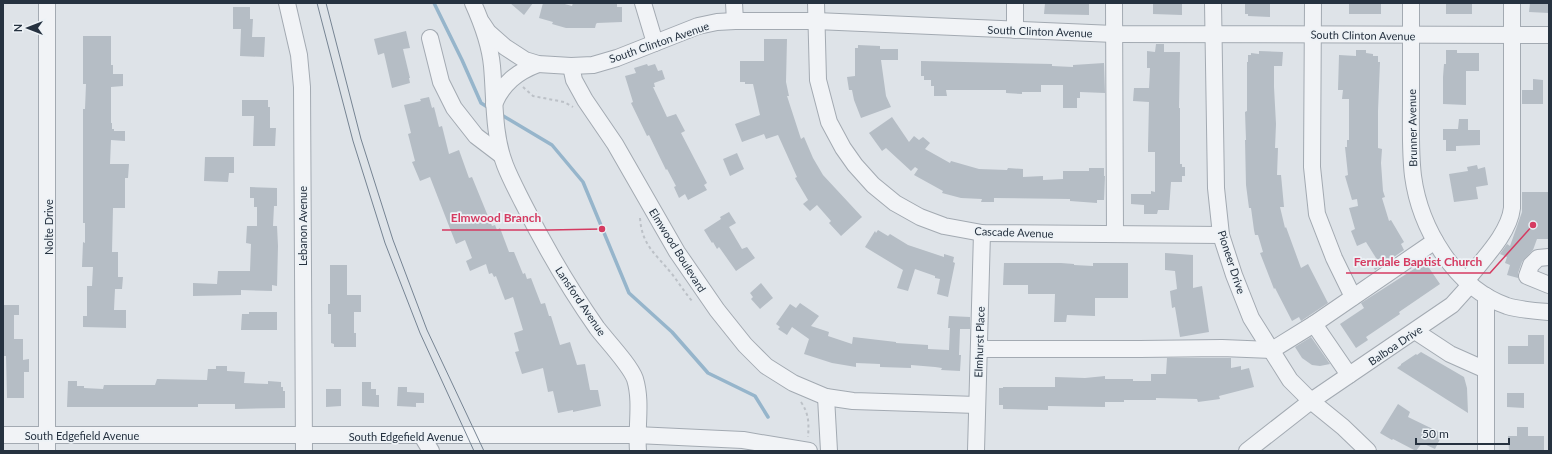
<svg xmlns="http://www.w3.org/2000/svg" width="1552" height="454" font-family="Lato,sans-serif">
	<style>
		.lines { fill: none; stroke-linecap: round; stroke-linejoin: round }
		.stream { stroke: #96b5cb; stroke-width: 3.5 }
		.building { fill: #b5bdc5 }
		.minor-casing { stroke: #a3aab2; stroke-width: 18 }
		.path { stroke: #bcc1c7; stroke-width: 2; stroke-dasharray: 3 3; stroke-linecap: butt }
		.minor { stroke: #f1f3f6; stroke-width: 16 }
		.tram { stroke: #768493; stroke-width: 1 }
		.labels { text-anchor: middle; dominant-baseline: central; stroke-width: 3.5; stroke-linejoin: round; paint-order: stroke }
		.street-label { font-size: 11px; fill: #263240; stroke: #edf2f6 }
		.leader { fill: none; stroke: #d53b61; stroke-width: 1.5 }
		.callout-dot { fill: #d53b61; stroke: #edf2f6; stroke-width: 1.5 }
		.callout-label { font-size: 12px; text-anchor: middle; font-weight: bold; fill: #d53b61; stroke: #edf2f6; stroke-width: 3.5; stroke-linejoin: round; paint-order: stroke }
	</style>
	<rect width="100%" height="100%" fill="#dee3e8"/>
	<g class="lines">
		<g class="stream">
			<polyline points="434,3 462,60 481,103 489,108"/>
			<polyline points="500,114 552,145 583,182 629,293 672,332 708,373 755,396 768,417"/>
		</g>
	</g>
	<g class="building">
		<polygon points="510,3 533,3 524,15"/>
		<polygon points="543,3 561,3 572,6 573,3 617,3 617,7 622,7 622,22 597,23 596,24 595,28 566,28 552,24 553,22 539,18"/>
		<polygon points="1045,3 1089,3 1089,15 1044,14"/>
		<polygon points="1153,3 1182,3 1182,15 1153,14"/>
		<polygon points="1245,3 1270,3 1270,17 1248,16 1248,14 1245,14"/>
		<rect x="1349" y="3" width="32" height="11"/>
		<rect x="1446" y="3" width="26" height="11"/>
		<polygon points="1530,3 1549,3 1549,13 1529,12"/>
		<polygon points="233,7 250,7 250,19 253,19 252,37 265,37 264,57 240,56 241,29 233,29"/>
		<polygon points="406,31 410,48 403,49 410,78 409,78 410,83 392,88 384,53 378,55 374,39"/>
		<polygon points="83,36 111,36 111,65 113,65 113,74 123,74 123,86 111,87 111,123 112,123 112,129 114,129 114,131 125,131 125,141 111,140 110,164 129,164 128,178 125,178 125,208 113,208 112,252 118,252 118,277 123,277 122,289 115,289 114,310 126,310 126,328 83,327 83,316 87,316 87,286 92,286 93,267 82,267 83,242 85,243 85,223 83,223 83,109 85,109 86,84 83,84"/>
		<polygon points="764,39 787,39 786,82 789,96 787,96 801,139 804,137 813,158 823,175 862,217 841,236 829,223 831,221 817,205 810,211 803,204 808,200 795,178 797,177 778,135 766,139 764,134 742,142 735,124 760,115 753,84 745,84 745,82 740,82 740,61 764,61"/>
		<polygon points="1156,44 1164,44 1164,52 1180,52 1179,108 1180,108 1180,164 1182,164 1182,167 1185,167 1185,176 1182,176 1182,182 1171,182 1169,210 1158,210 1157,214 1144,214 1144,205 1131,204 1131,194 1151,194 1151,191 1155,192 1155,152 1148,152 1148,147 1149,102 1133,101 1134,88 1149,88 1150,68 1147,68 1147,51 1155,52"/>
		<polygon points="858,45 880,46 880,49 898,49 898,60 881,60 886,96 891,107 861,118 854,100 852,90 849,90 847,77 855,76 855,48 858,48"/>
		<polygon points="1356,50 1366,50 1366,53 1373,54 1373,56 1378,56 1378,62 1380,62 1378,111 1378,148 1382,149 1381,163 1383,191 1385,197 1382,198 1389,221 1391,220 1404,242 1401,244 1404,250 1375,270 1370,261 1376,258 1366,242 1357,246 1351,231 1355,229 1349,208 1358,206 1357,199 1352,200 1345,176 1348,175 1345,147 1347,147 1347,140 1349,140 1349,99 1342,99 1343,90 1338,90 1339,55 1356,56"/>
		<polygon points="1446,50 1457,50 1457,53 1479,53 1479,71 1466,71 1466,105 1443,104 1443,77 1444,64 1446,64"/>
		<polygon points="1259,51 1283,52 1282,66 1274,66 1274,87 1276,124 1275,148 1278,148 1277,175 1281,175 1284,207 1280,207 1285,228 1286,227 1301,268 1308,264 1328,303 1301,321 1299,317 1292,321 1275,288 1274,289 1260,253 1263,252 1258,235 1255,235 1254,230 1251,208 1249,208 1246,185 1245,140 1246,140 1245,112 1247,111 1247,62 1248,62 1248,55 1251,55 1251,53 1259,54"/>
		<polygon points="921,61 1052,64 1052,66 1073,67 1073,65 1104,63 1105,93 1080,92 1080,98 1077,98 1077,108 1063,108 1063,85 1041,85 1041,92 1022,92 1022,94 1006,93 1006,90 946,90 947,96 934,96 934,86 931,86 931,80 924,80 924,76 921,76"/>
		<polygon points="647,64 648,66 655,64 658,71 662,70 665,79 654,83 655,87 653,87 667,117 676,114 685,131 681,133 707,183 704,185 707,190 688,200 685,194 679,198 674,187 676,186 667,169 666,170 649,135 647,136 631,103 633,102 625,76 636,73 634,68"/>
		<polygon points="1533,79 1543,80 1543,104 1522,104 1522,90 1533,90"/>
		<polygon points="429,97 432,108 434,107 439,127 442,126 449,154 459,150 469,178 472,177 492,226 495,225 497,230 500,228 509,252 514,252 523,274 525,273 527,279 531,278 541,304 545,303 549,316 551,316 560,345 570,342 577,365 585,364 590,390 598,390 601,406 573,412 573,410 558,413 553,391 548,392 543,368 522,374 515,352 519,351 514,333 523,330 513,297 505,300 496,276 494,277 492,273 489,274 486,264 470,271 466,261 472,258 465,240 456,244 430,177 420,181 412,162 415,161 408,134 411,133 404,105 421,101 420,99"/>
		<polygon points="242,100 268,100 268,107 270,107 270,128 276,128 275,146 253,146 254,116 242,116"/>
		<polygon points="892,117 909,142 914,136 919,140 923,137 930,143 925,149 950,163 951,161 979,169 1007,170 1008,168 1023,169 1023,177 1043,176 1043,180 1063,179 1063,171 1089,171 1089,168 1104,168 1104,176 1105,176 1104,200 1097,200 1097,203 1070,201 1070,199 994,198 994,202 981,202 982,199 961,198 942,193 943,191 914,175 918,169 915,167 911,171 886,148 882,151 869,133"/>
		<polygon points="1459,119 1468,119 1468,130 1480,130 1480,145 1456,146 1456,151 1446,151 1446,140 1443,140 1443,129 1458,129"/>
		<polygon points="737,153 744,169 730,176 723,159"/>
		<polygon points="205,157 234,157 234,173 229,173 228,182 204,181"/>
		<polygon points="1477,165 1478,169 1485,167 1488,185 1476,187 1478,199 1454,202 1449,174 1468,171 1467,167"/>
		<polygon points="250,187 277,188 277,206 274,206 273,226 277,226 278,246 277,286 272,285 272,291 241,290 241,295 193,296 193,283 217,284 218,271 250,271 251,244 246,243 247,226 257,226 257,207 254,207 254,198 250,198"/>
		<polygon points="1522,192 1549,192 1549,239 1537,239 1533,250 1522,262 1518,273 1518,278 1507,275 1510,265 1505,263 1507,257 1500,254 1507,244 1510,246 1522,212"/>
		<polygon points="729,212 736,223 729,227 742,249 747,247 755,258 736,271 719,247 717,249 713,242 712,243 704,230 721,219 720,217"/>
		<polygon points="878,230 888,236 890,234 908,245 944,257 944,254 954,257 953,262 955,263 948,297 937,294 940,279 935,278 935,276 915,269 908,291 897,288 903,270 865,247 875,231 876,233"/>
		<polygon points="1165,253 1193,255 1193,288 1202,286 1209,332 1180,337 1175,307 1172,308 1170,291 1177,289 1175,271 1165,270"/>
		<polygon points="1425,262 1440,284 1399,312 1400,314 1366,337 1368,340 1356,348 1340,324 1364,308 1361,303"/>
		<polygon points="1004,263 1061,263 1074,264 1074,265 1093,266 1093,263 1128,263 1128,298 1095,298 1095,316 1067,315 1066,322 1054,322 1055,294 1028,294 1028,285 1003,285"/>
		<polygon points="330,265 347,265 347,295 361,295 361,312 354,312 354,333 356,333 356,347 334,347 334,344 331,343 331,314 328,314 328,304 330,304"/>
		<polygon points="761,283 773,298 760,309 751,299 753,297 750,293"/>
		<polygon points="800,303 819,316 811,326 829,332 828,336 852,344 853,337 896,342 896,343 928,345 928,349 949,350 950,328 948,328 949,316 970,317 970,329 960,329 959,355 961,355 960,371 941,370 942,368 935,367 911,365 911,368 880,367 880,364 856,363 856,367 832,363 804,354 809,339 792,327 787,335 778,329 780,327 776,324 790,304 796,308"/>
		<polygon points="3,305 19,305 19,315 14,315 14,339 23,339 23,360 29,359 29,372 24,372 24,398 7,398 6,356 3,356"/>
		<polygon points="249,312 277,312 277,330 241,330 242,314 249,314"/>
		<polygon points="1528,335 1544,335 1544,364 1508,364 1508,346 1528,346"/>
		<polygon points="1311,337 1330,364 1320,366 1312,365 1302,358 1295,347"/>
		<polygon points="1421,352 1464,377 1467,388 1468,413 1397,368 1401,365 1401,364 1416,354 1417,355"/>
		<polygon points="1167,358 1231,358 1231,368 1241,366 1241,370 1249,368 1254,387 1219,396 1220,399 1198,402 1197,399 1156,398 1156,400 1124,400 1124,402 1105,402 1105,407 1048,406 1048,410 1003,409 1003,405 999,405 999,388 1003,388 1003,387 1055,387 1055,377 1085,378 1105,376 1105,379 1133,379 1133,381 1151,381 1151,374 1166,374"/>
		<polygon points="216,366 227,366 227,371 245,372 244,383 268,384 268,381 281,382 281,387 283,387 283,391 285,391 285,408 235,409 235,404 198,404 198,407 67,407 68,381 77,381 77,386 84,386 84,388 103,389 104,385 155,385 157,379 207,380 208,369 216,369"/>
		<polygon points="362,382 371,382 371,389 376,389 376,395 379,395 379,407 362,406"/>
		<polygon points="398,387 407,387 407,392 424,393 424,403 416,403 416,407 397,406"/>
		<polygon points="326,389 341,389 341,406 326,407"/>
		<polygon points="1507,393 1524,393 1524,408 1507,407"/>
		<polygon points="1398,404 1410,412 1408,417 1439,432 1438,435 1441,437 1435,449 1422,443 1416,451 1393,439 1392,440 1380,433"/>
		<polygon points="1517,427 1528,427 1528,436 1544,436 1544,450 1509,451 1508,436 1517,436"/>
	</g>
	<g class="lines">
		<defs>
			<g id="minor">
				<polyline points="47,3 47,451"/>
				<polyline points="287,3 299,55 302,87 304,451"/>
				<path d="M473,3C482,23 490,44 492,66C495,99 493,134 505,165C510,178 517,191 523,203C545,247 569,288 597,328C607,341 630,365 635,379C642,402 636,427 638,451"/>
				<polyline points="643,3 655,43"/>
				<polyline points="734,3 735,21"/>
				<polyline points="816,3 818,80 829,122 843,148 855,165 873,185 895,203 920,217 944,226 982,233 1221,235"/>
				<polyline points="1015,3 1015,30"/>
				<polyline points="1114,3 1115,234"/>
				<polyline points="1213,3 1216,188 1221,235 1234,275 1251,318 1290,380 1311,401 1343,427 1368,451"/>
				<polyline points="1313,3 1312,167 1317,214 1334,258 1353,297"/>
				<path d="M1411,3C1411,35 1411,68 1411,100C1411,126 1410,151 1413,176C1420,228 1455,288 1507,306C1520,310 1535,311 1549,312"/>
				<polyline points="482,23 488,32 505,47 525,60 538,64 571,66 593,65 617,58 698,26 717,22 735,21 816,21 1114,34 1549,35"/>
				<polyline points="430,38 441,82 454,108 476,136 501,155"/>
				<polyline points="571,66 574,80 585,100 615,144 677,252 717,310 745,345 766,366 793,383 826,397 853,401 977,405"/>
				<path d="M494,104C503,83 517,72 538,64"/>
				<polyline points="1549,257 1538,258 1531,265 1527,276 1549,285"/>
				<path d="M1466,281C1482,260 1509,234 1512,208V3"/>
				<polyline points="1486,296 1486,451"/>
				<polyline points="1314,324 1349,375"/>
				<polyline points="1415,331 1450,354 1486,370"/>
				<polyline points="979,349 1140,349 1222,348 1272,350 1314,324 1435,241"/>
				<polyline points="826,397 829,451"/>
				<polyline points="3,435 636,435 743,440 809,451"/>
				<polyline points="422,436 431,451"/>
				<polyline points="976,451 982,233"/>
				<polyline points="1247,451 1311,401 1452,305 1470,285"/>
			</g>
		</defs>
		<use href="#minor" class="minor-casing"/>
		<g class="path">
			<polyline points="523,87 533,96 564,102 573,107"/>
			<path d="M640,218C642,246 656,254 672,274C679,283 685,293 693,302"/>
			<path d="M801,402C809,414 809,423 808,437"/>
		</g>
		<use href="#minor" class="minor"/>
		<g class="tram">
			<polyline points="317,3 353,141 385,243 420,333 474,451"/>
			<polyline points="326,3 361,139 393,240 427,330 484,451"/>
		</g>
	</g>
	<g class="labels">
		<g class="street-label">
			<text transform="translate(1040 31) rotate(2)">South Clinton Avenue</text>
			<text transform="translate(1363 35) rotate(1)">South Clinton Avenue</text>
			<text transform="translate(659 42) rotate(-19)">South Clinton Avenue</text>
			<text transform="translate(1412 128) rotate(-91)">Brunner Avenue</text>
			<text transform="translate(302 226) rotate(-90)">Lebanon Avenue</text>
			<text transform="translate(48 227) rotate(-90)">Nolte Drive</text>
			<text transform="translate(1014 232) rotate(2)">Cascade Avenue</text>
			<text transform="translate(678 250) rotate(58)">Elmwood Boulevard</text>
			<text transform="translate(1232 262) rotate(72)">Pioneer Drive</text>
			<text transform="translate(581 301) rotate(56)">Lansford Avenue</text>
			<text transform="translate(979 342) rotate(-88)">Elmhurst Place</text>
			<text transform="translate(1395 345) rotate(-34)">Balboa Drive</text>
			<text x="82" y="435">South Edgefield Avenue</text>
			<text x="406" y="436">South Edgefield Avenue</text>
		</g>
	</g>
	<path class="leader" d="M602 229L549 230H442M1533 225L1490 273H1346"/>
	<g class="callout-dot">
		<circle cx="602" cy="229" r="4"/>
		<circle cx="1533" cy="225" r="4"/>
	</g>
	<g class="callout-label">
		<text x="496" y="222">Elmwood Branch</text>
		<text x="1418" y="266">Ferndale Baptist Church</text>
	</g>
	<rect width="1552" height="454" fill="none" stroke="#263240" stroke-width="8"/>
	<g transform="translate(28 28) rotate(270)" stroke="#edf2f6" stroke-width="3" paint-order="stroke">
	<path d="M0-3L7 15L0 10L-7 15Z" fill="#263240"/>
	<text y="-6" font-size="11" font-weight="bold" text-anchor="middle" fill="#263240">N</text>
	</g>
	<path d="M1416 438v6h93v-6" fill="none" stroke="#263240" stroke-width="2"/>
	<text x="1422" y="438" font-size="12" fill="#263240" stroke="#edf2f6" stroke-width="3" paint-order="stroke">50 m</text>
</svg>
